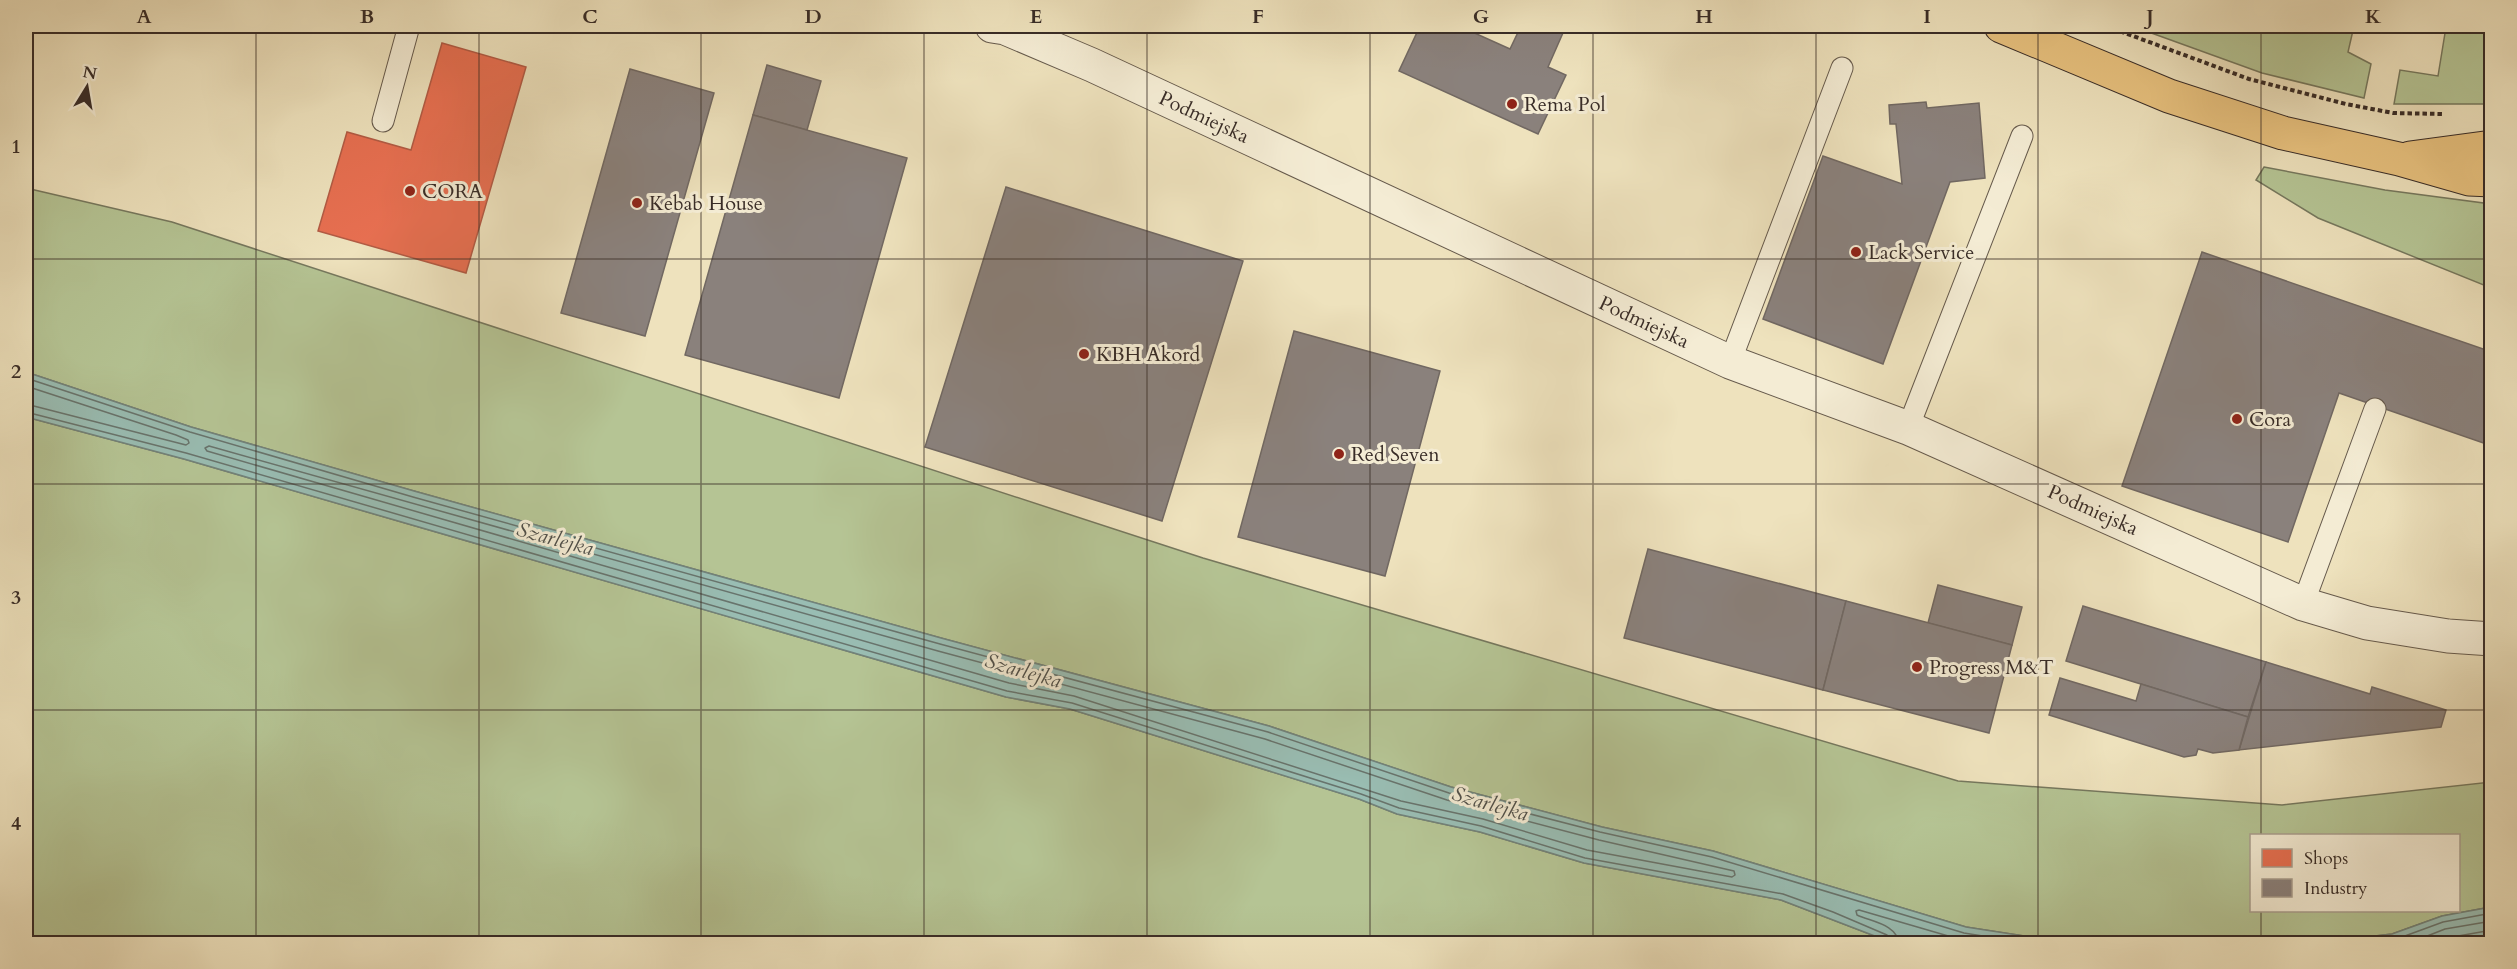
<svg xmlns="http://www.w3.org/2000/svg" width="2517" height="969" font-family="Cardo,serif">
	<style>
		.green { fill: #b5c494; stroke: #76785e; stroke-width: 1.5; fill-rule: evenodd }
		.water { fill: #99bdb3; stroke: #72837b; stroke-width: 1.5 }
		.shops { fill: #e76f51; stroke: #b25b44; stroke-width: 1.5 }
		.industry { fill: #8a817c; stroke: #716862; stroke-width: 1.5 }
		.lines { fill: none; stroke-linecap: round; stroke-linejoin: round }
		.shore { stroke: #68746d; stroke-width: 1.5 }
		.lane-casing { stroke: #665a4c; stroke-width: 23 }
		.street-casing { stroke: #665a4c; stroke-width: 35 }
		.primary-casing { stroke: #382c27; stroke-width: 35 }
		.path { stroke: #382c27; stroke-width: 4; stroke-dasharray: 4.5 3; stroke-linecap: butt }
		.lane { stroke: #f4ecd4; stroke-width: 21 }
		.street { stroke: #f4ecd4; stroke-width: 33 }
		.primary { stroke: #e7c17e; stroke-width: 33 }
		.grid { fill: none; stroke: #382c27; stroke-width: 1.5; stroke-opacity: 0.55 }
		.poi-dot { fill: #8f2418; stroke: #f4ecd4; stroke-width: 2 }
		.labels { text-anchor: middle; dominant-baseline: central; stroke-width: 6; stroke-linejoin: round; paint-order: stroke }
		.poi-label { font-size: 20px; fill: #382c27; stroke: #f4ecd4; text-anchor: start }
		.street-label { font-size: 20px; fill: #382c27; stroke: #f4ecd4 }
		.water-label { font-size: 21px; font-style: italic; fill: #50504a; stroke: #f4ecd4 }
		.neatline { fill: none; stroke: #382c27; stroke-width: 2 }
		.grid-label { font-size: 20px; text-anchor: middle; font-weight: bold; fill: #382c27 }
	</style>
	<rect width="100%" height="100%" fill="#eee2bd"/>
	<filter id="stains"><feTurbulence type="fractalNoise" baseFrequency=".00333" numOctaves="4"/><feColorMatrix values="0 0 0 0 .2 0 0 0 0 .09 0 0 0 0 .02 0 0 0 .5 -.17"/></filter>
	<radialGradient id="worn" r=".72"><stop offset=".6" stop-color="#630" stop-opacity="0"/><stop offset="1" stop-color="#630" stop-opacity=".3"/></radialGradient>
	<g class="green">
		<polygon points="2132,26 2354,26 2348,52 2371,64 2364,98 2262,73"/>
		<polygon points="2416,26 2491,26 2491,104 2394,104 2400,70 2438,76 2446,27"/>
		<polygon points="2264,167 2385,190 2491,204 2491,288 2318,218 2256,180"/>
		<path d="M26,188L172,222L1203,558L1958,781L2282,805L2491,782V907L2442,916L2392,934L2312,944L2070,943L1966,927L1713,851L1602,827L1451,787L1269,726L941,638L414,491L191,427L26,372ZM2252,836H2458V910H2252Z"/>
		<polygon points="26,417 184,459 1006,697 1070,709 1359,799 1397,814 1480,832 1584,863 1781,900 1893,943 26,943"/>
	</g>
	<g class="water">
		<polygon points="26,372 191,427 414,491 941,638 1269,726 1451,787 1602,827 1713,851 1966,927 2070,943 1893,943 1781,900 1584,863 1480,832 1397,814 1359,799 1070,709 1006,697 184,459 26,417"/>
		<polygon points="2491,907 2491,943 2312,943 2392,934 2442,916"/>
	</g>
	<polygon class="shops" points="442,43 526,67 466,273 318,231 347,132 411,150"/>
	<g class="industry">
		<polygon points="1420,26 1459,26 1510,49 1521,26 1566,26 1548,67 1566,75 1538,134 1399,71"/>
		<polygon points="767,65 821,81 807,130 753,115"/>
		<polygon points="630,69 714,93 645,336 561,313"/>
		<polygon points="1926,102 1927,108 1979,103 1985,178 1950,182 1883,364 1763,319 1823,156 1902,184 1896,124 1890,124 1889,105"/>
		<polygon points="753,115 907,158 839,398 685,355"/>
		<polygon points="1006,187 1243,261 1162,521 925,447"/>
		<polygon points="2202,252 2492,352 2492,446 2339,393 2288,542 2122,486"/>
		<polygon points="1294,331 1440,371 1385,576 1238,537"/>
		<polygon points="1648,549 1846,601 1823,690 1624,638"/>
		<polygon points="1938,585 2022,607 2012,645 1928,623"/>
		<polygon points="1846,601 2012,645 1989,733 1823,690"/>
		<polygon points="2083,606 2266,662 2248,717 2066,661"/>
		<polygon points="2266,662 2370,694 2372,687 2446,710 2441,727 2239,750"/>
		<polygon points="2060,678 2136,701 2141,684 2248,717 2239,750 2213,753 2198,749 2196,755 2184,757 2049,715"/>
	</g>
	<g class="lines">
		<g class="shore">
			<polyline points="26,378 190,432 413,497 940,644 1268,732 1449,793 1600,832 1712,857 1964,933 2032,944"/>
			<polyline points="26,386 176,435 188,440 189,443 186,445 26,404"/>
			<polyline points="26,412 186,453 1007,691 1072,703 1361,794 1399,808 1481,826 1585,858 1783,894 1833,912 1887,935 1891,944"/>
			<polygon points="209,446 938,651 1265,739 1447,800 1599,840 1734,871 1735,875 1732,877 1587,850 1483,819 1401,801 1074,696 1009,683 207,451 205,448"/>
			<path d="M1899,944C1897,924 1872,922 1857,915L1856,911L1859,910L1962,940L1984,944"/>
			<polyline points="2366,944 2394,940 2443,922 2492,913"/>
			<polyline points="2407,944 2445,929 2492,921"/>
			<polyline points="2432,944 2447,938 2492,930"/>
		</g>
		<defs>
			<g id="lane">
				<polyline points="383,121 409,26"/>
				<polyline points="1730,362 1842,68"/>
				<polyline points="1908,428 2022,136"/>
				<polyline points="2303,604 2375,409"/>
			</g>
			<polyline id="street" points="992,26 1005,28 1092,65 1730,362 1908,428 2303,604 2367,623 2448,636 2492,639"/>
			<g id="primary">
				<polyline points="2001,26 2169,96 2283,133 2399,159 2469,179 2492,180"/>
				<polyline points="2410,158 2492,147"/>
			</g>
		</defs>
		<use href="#lane" class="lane-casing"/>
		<use href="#street" class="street-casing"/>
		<use href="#primary" class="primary-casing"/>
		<polyline class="path" points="2106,26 2249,79 2346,104 2393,113 2443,114"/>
		<use href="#lane" class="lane"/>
		<use href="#street" class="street"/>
		<use href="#primary" class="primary"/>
	</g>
	<path class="grid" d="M256,26V944M479,26V944M701,26V944M924,26V944M1147,26V944M1370,26V944M1593,26V944M1816,26V944M2038,26V944M2261,26V836M26,259H2492M26,484H2492M26,710H2492M2261,910V944"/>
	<g class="poi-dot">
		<circle cx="1512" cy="104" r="6"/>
		<circle cx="410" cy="191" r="6"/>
		<circle cx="637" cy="203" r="6"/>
		<circle cx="1856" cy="252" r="6"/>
		<circle cx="1084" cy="354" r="6"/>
		<circle cx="2237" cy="419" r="6"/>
		<circle cx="1339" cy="454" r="6"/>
		<circle cx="1917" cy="667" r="6"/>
	</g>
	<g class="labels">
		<g class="poi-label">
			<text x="1524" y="104">Rema Pol</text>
			<text x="422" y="191">CORA</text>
			<text x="649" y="203">Kebab House</text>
			<text x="1868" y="252">Lack Service</text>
			<text x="1096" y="354">KBH Akord</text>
			<text x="2249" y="419">Cora</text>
			<text x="1351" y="454">Red Seven</text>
			<text x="1929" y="667">Progress M&amp;T</text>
		</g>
		<g class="street-label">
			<text transform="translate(1204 117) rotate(25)">Podmiejska</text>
			<text transform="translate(1644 322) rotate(25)">Podmiejska</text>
			<text transform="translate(2093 510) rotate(24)">Podmiejska</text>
		</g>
		<g class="water-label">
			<text transform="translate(555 539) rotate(15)">Szarlejka</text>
			<text transform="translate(1023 671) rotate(16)">Szarlejka</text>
			<text transform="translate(1490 804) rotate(16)">Szarlejka</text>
		</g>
	</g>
	<rect width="2517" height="969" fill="none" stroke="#eee2bd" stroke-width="66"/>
	<rect x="2250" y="834" width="210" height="78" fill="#f4ecd4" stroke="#a99f8f" stroke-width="1.5"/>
	<rect x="2262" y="849" width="30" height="18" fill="#e76f51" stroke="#a99f8f" stroke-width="1.5"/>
	<text x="2304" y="864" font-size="18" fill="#382c27">Shops</text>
	<rect x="2262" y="879" width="30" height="18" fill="#8a817c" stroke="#a99f8f" stroke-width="1.5"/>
	<text x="2304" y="894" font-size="18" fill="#382c27">Industry</text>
	<g transform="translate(87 87) rotate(11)" stroke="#f4ecd4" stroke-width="4.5" paint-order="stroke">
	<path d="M0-4.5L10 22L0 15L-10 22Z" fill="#382c27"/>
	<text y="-9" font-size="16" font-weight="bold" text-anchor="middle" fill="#382c27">N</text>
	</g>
	<rect x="33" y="33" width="2451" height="903" class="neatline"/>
	<g class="grid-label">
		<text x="144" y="23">A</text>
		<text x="367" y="23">B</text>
		<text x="590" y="23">C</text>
		<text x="813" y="23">D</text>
		<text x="1036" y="23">E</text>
		<text x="1258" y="23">F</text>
		<text x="1481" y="23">G</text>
		<text x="1704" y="23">H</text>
		<text x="1927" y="23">I</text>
		<text x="2150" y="23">J</text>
		<text x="2373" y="23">K</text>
		<text x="16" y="153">1</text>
		<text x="16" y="378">2</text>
		<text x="16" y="604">3</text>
		<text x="16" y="830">4</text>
	</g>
	<rect width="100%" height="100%" filter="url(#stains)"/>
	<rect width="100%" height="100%" fill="url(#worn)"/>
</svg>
